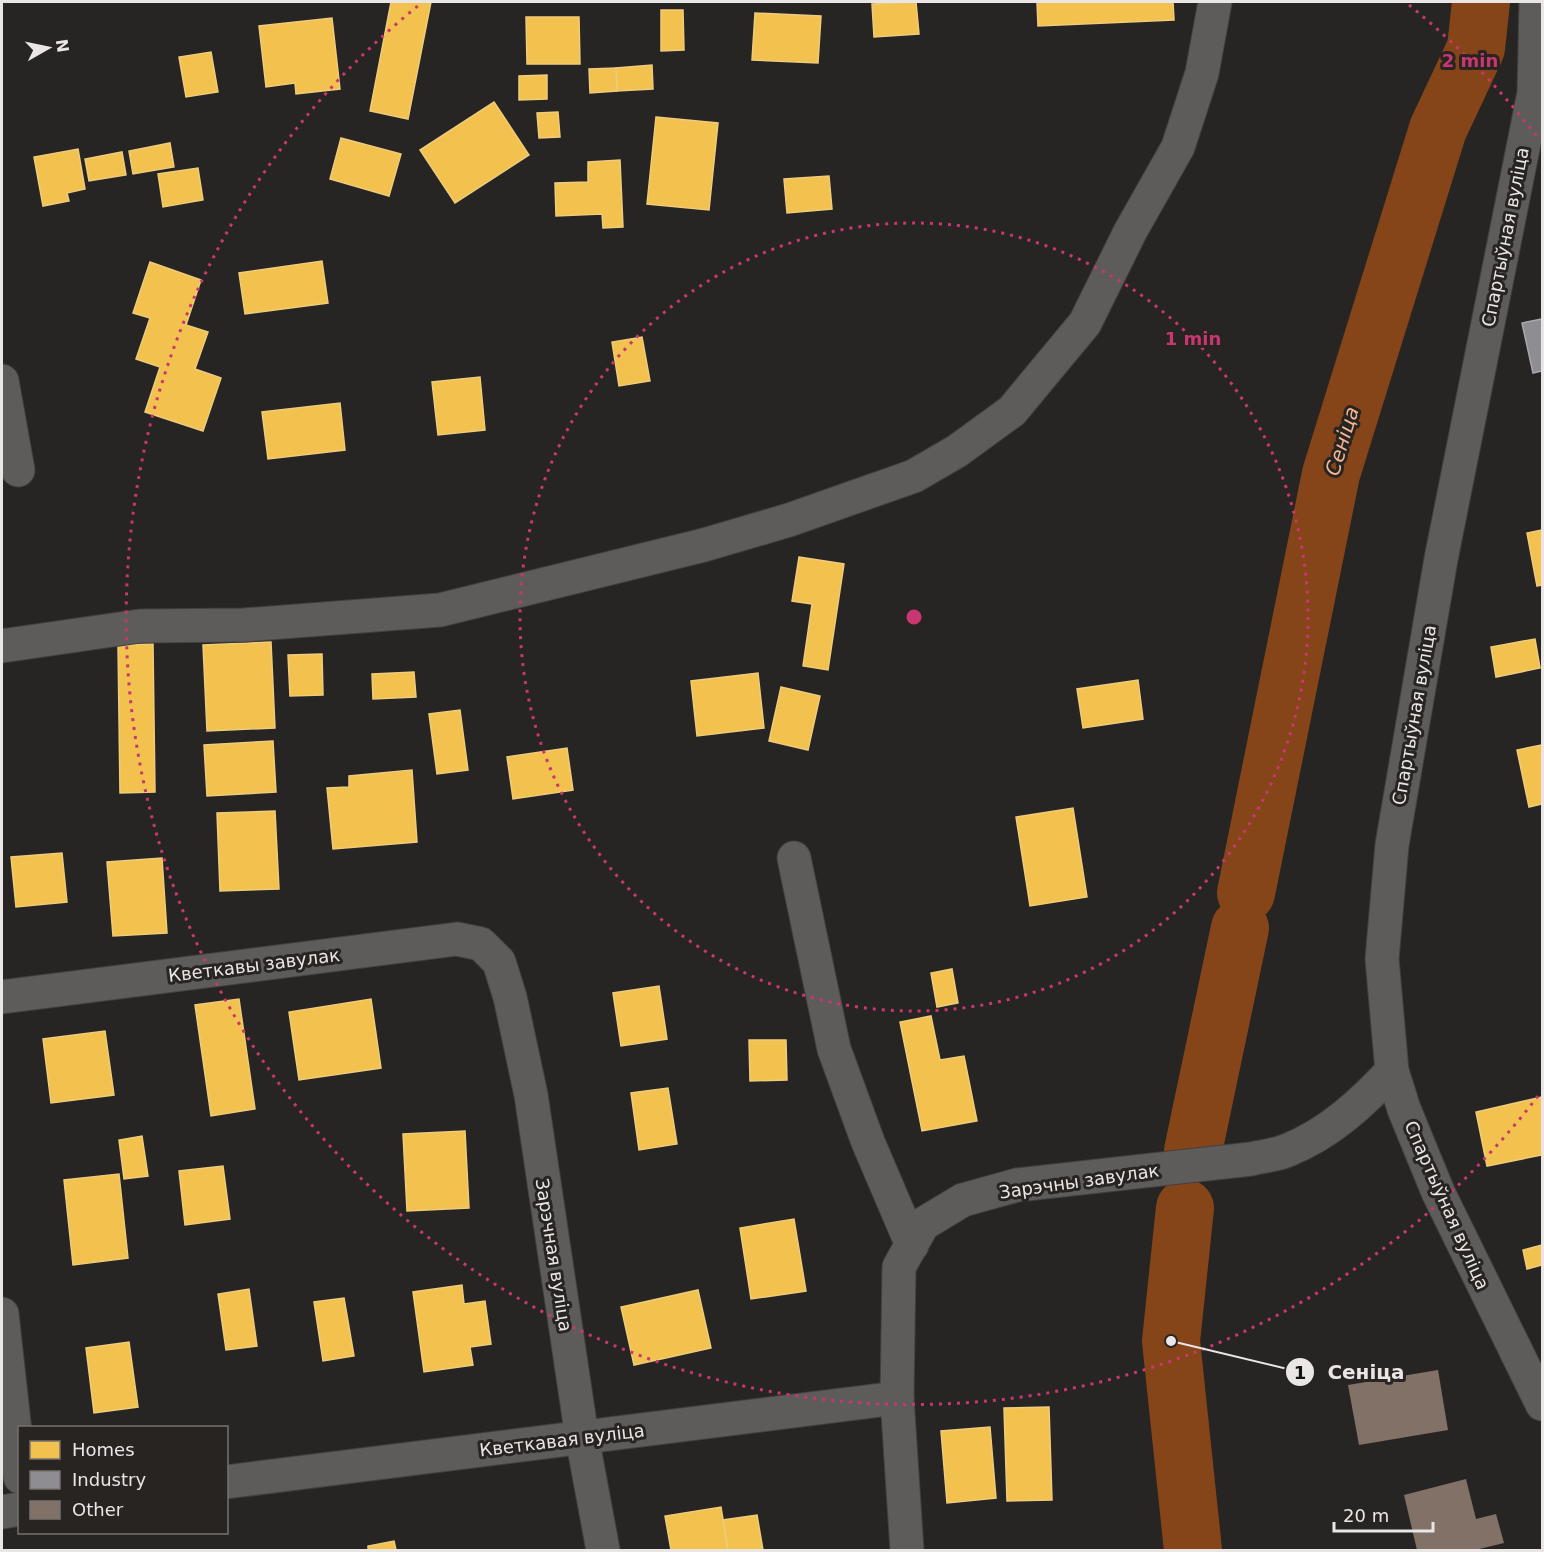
<svg xmlns="http://www.w3.org/2000/svg" width="1544" height="1552" font-family="'DejaVu Sans',sans-serif">
	<style>
		.homes { fill: #f2c14e; stroke: #efcc7b; stroke-width: 1.5 }
		.industry { fill: #8d8d92; stroke: #a9a8ab; stroke-width: 1.5 }
		.lines { fill: none; stroke-linecap: round; stroke-linejoin: round }
		.river { stroke: #854518; stroke-width: 58 }
		.building { fill: #817167 }
		.minor-casing { stroke: #434140; stroke-width: 35 }
		.minor { stroke: #5e5c5a; stroke-width: 33 }
		.ring { fill: none; stroke: #c83770; stroke-width: 3; stroke-dasharray: 3 6 }
		.labels { text-anchor: middle; dominant-baseline: central; stroke-width: 6; stroke-linejoin: round; paint-order: stroke }
		.street-label { font-size: 18px; fill: #e9e6e5; stroke: #282422 }
		.water-label { font-size: 20px; font-style: italic; fill: #f5b895; stroke: #282422 }
		.centre { fill: #c83770; stroke: #282422; stroke-width: 3 }
		.ring-label { font-size: 18px; text-anchor: middle; font-weight: bold; fill: #c83770; stroke: #282422; stroke-width: 6; stroke-linejoin: round; paint-order: stroke }
		.leader { fill: none; stroke: #e9e6e5; stroke-width: 2 }
		.callout-dot { fill: #e9e6e5; stroke: #282422; stroke-width: 2 }
		.mark-label { font-size: 18px; text-anchor: middle; font-weight: bold; fill: #111 }
		.callout-label { font-size: 20px; text-anchor: middle; font-weight: bold; fill: #e9e6e5; stroke: #282422; stroke-width: 6; stroke-linejoin: round; paint-order: stroke }
	</style>
	<rect width="100%" height="100%" fill="#272523"/>
	<g class="homes">
		<polygon points="391,2 431,2 408,119 370,111"/>
		<polygon points="916,2 919,34 874,37 872,4"/>
		<polygon points="1037,2 1173,2 1174,20 1038,26"/>
		<polygon points="661,10 683,10 684,50 661,51"/>
		<polygon points="755,13 821,16 818,63 752,60"/>
		<polygon points="526,17 579,17 580,64 527,64"/>
		<polygon points="332,18 340,89 296,94 295,83 266,87 259,26"/>
		<polygon points="211,52 218,92 186,97 179,57"/>
		<polygon points="652,65 653,89 617,91 616,68"/>
		<polygon points="616,68 617,91 590,93 589,69"/>
		<polygon points="547,75 547,99 519,100 519,76"/>
		<polygon points="494,102 529,155 455,203 420,150"/>
		<polygon points="558,112 560,137 539,138 537,113"/>
		<polygon points="656,117 718,123 709,210 647,204"/>
		<polygon points="341,138 401,154 389,196 330,179"/>
		<polygon points="170,143 174,167 133,174 129,151"/>
		<polygon points="78,149 85,189 67,193 69,201 43,206 34,157"/>
		<polygon points="122,152 126,175 89,181 85,159"/>
		<polygon points="620,160 623,227 603,228 602,214 556,216 555,183 588,182 588,162"/>
		<polygon points="198,168 203,200 163,207 158,174"/>
		<polygon points="829,176 832,209 787,213 784,179"/>
		<polygon points="322,261 328,303 245,314 239,273"/>
		<polygon points="150,262 201,280 186,325 208,332 195,369 221,378 203,431 145,412 160,367 136,359 150,318 133,313"/>
		<polygon points="642,337 650,381 619,386 612,342"/>
		<polygon points="480,377 485,430 438,435 432,382"/>
		<polygon points="340,403 345,450 268,459 262,412"/>
		<polygon points="1542,530 1542,585 1537,586 1527,533"/>
		<polygon points="799,557 844,564 828,670 803,666 812,604 792,601"/>
		<polygon points="1535,639 1540,668 1496,677 1491,647"/>
		<polygon points="271,642 275,728 207,731 203,645"/>
		<polygon points="153,644 155,792 120,793 118,645"/>
		<polygon points="322,654 323,695 290,696 288,655"/>
		<polygon points="414,672 416,697 373,699 372,674"/>
		<polygon points="758,673 764,728 697,736 691,681"/>
		<polygon points="1138,680 1143,719 1083,728 1077,689"/>
		<polygon points="781,687 820,696 808,750 769,741"/>
		<polygon points="460,710 468,770 437,774 429,714"/>
		<polygon points="273,741 276,792 207,796 204,745"/>
		<polygon points="1542,745 1542,804 1529,807 1517,750"/>
		<polygon points="567,748 573,790 513,799 507,757"/>
		<polygon points="412,770 417,842 333,849 327,788 349,787 349,776"/>
		<polygon points="1073,808 1087,897 1030,906 1016,817"/>
		<polygon points="275,811 279,889 220,891 217,813"/>
		<polygon points="62,853 67,902 16,907 11,857"/>
		<polygon points="162,858 167,933 113,936 107,862"/>
		<polygon points="952,969 958,1003 937,1007 931,973"/>
		<polygon points="659,986 667,1039 621,1046 613,993"/>
		<polygon points="239,999 255,1109 211,1116 195,1005"/>
		<polygon points="371,999 381,1068 299,1080 289,1012"/>
		<polygon points="931,1016 940,1060 964,1056 977,1121 922,1131 900,1022"/>
		<polygon points="105,1031 114,1095 51,1103 43,1039"/>
		<polygon points="749,1040 786,1040 787,1080 750,1081"/>
		<polygon points="668,1088 677,1144 639,1150 631,1093"/>
		<polygon points="1542,1097 1542,1155 1487,1166 1476,1112"/>
		<polygon points="465,1131 469,1208 407,1211 403,1134"/>
		<polygon points="142,1136 148,1176 124,1179 119,1140"/>
		<polygon points="223,1166 230,1219 185,1225 179,1171"/>
		<polygon points="119,1174 128,1258 73,1265 64,1180"/>
		<polygon points="794,1219 806,1291 751,1299 740,1228"/>
		<polygon points="1542,1245 1542,1265 1527,1269 1523,1250"/>
		<polygon points="462,1285 464,1304 485,1301 491,1344 470,1347 473,1365 424,1372 413,1292"/>
		<polygon points="249,1289 257,1346 226,1350 218,1294"/>
		<polygon points="698,1290 711,1348 634,1365 621,1307"/>
		<polygon points="344,1298 354,1356 323,1361 314,1302"/>
		<polygon points="129,1342 138,1407 94,1413 86,1348"/>
		<polygon points="1049,1407 1052,1500 1007,1501 1004,1408"/>
		<polygon points="990,1427 996,1498 947,1503 941,1431"/>
		<polygon points="721,1507 728,1550 671,1550 665,1516"/>
		<polygon points="757,1515 763,1550 728,1550 723,1520"/>
		<polygon points="394,1541 396,1550 368,1550 368,1546"/>
	</g>
	<polygon class="industry" points="1542,319 1542,371 1533,373 1522,323"/>
	<g class="lines">
		<g class="river">
			<polyline points="1246,893 1331,474 1438,129 1476,48 1481,2"/>
			<polyline points="1193,1151 1240,928"/>
			<polyline points="1185,1208 1171,1341 1193,1550"/>
		</g>
	</g>
	<g class="building">
		<polygon points="1438,1370 1448,1430 1359,1445 1348,1385"/>
		<polygon points="1466,1479 1476,1519 1496,1514 1504,1543 1475,1550 1417,1550 1404,1495"/>
	</g>
	<g class="lines">
		<defs>
			<g id="minor">
				<polyline points="1536,2 1534,93 1441,559 1392,845 1382,959 1392,1071 1404,1109 1438,1192 1542,1404"/>
				<polyline points="2,381 18,470"/>
				<polyline points="2,646 140,626 244,625 440,610 704,545 789,520 914,476 957,451 1012,411 1085,323 1130,232 1178,147 1202,73 1215,2"/>
				<polyline points="794,858 834,1049 868,1142 912,1245"/>
				<polyline points="2,997 457,939 481,944 499,962 510,997 531,1095 582,1437 603,1550"/>
				<polyline points="2,1314 20,1477"/>
				<polyline points="226,1482 897,1398"/>
				<polyline points="2,1512 20,1509"/>
				<path d="M907,1550L897,1398L899,1267L923,1224L963,1200L1017,1185L1251,1159C1263,1156 1277,1155 1288,1150C1330,1133 1362,1103 1392,1071"/>
			</g>
		</defs>
		<use href="#minor" class="minor-casing"/>
		<use href="#minor" class="minor"/>
	</g>
	<g class="ring">
		<circle cx="914" cy="617" r="394"/>
		<path d="M1538 1096A787 787 0 1 1 419 5M1409 5A787 787 0 0 1 1538 138"/>
	</g>
	<g class="labels">
		<g class="street-label">
			<text transform="translate(1505 237) rotate(-79)">Спартыўная вуліца</text>
			<text transform="translate(1414 715) rotate(-80)">Спартыўная вуліца</text>
			<text transform="translate(254 965) rotate(-7)">Кветкавы завулак</text>
			<text transform="translate(1079 1181) rotate(-8)">Зарэчны завулак</text>
			<text transform="translate(1447 1205) rotate(66)">Спартыўная вуліца</text>
			<text transform="translate(554 1255) rotate(81)">Зарэчная вуліца</text>
			<text transform="translate(562 1440) rotate(-7)">Кветкавая вуліца</text>
		</g>
		<g class="water-label">
			<text transform="translate(1342 441) rotate(-73)">Сеніца</text>
		</g>
	</g>
	<circle cx="914" cy="617" r="9" class="centre"/>
	<g class="ring-label">
		<text x="1470" y="67">2 min</text>
		<text x="1193" y="345">1 min</text>
	</g>
	<path class="leader" d="M1171 1341L1300 1372"/>
	<g class="callout-dot">
		<circle cx="1171" cy="1341" r="6"/>
		<circle cx="1300" cy="1372" r="15"/>
	</g>
	<g class="mark-label">
		<text x="1300" y="1379">1</text>
	</g>
	<g class="callout-label">
		<text x="1366" y="1379">Сеніца</text>
	</g>
	<rect width="1544" height="1552" fill="none" stroke="#e9e6e5" stroke-width="6"/>
	<rect x="18" y="1426" width="210" height="108" fill="#282422" stroke="#757270" stroke-width="1.5"/>
	<rect x="30" y="1441" width="30" height="18" fill="#f2c14e" stroke="#757270" stroke-width="1.5"/>
	<text x="72" y="1456" font-size="18" fill="#e9e6e5">Homes</text>
	<rect x="30" y="1471" width="30" height="18" fill="#8d8d92" stroke="#757270" stroke-width="1.5"/>
	<text x="72" y="1486" font-size="18" fill="#e9e6e5">Industry</text>
	<rect x="30" y="1501" width="30" height="18" fill="#817167" stroke="#757270" stroke-width="1.5"/>
	<text x="72" y="1516" font-size="18" fill="#e9e6e5">Other</text>
	<g transform="translate(48 48) rotate(81)" stroke="#282422" stroke-width="4.5" paint-order="stroke">
	<path d="M0-4.5L10 22L0 15L-10 22Z" fill="#e9e6e5"/>
	<text y="-9" font-size="16" font-weight="bold" text-anchor="middle" fill="#e9e6e5">N</text>
	</g>
	<path d="M1334 1522v9h99v-9" fill="none" stroke="#e9e6e5" stroke-width="3"/>
	<text x="1343" y="1522" font-size="18" fill="#e9e6e5" stroke="#282422" stroke-width="4.5" paint-order="stroke">20 m</text>
</svg>
